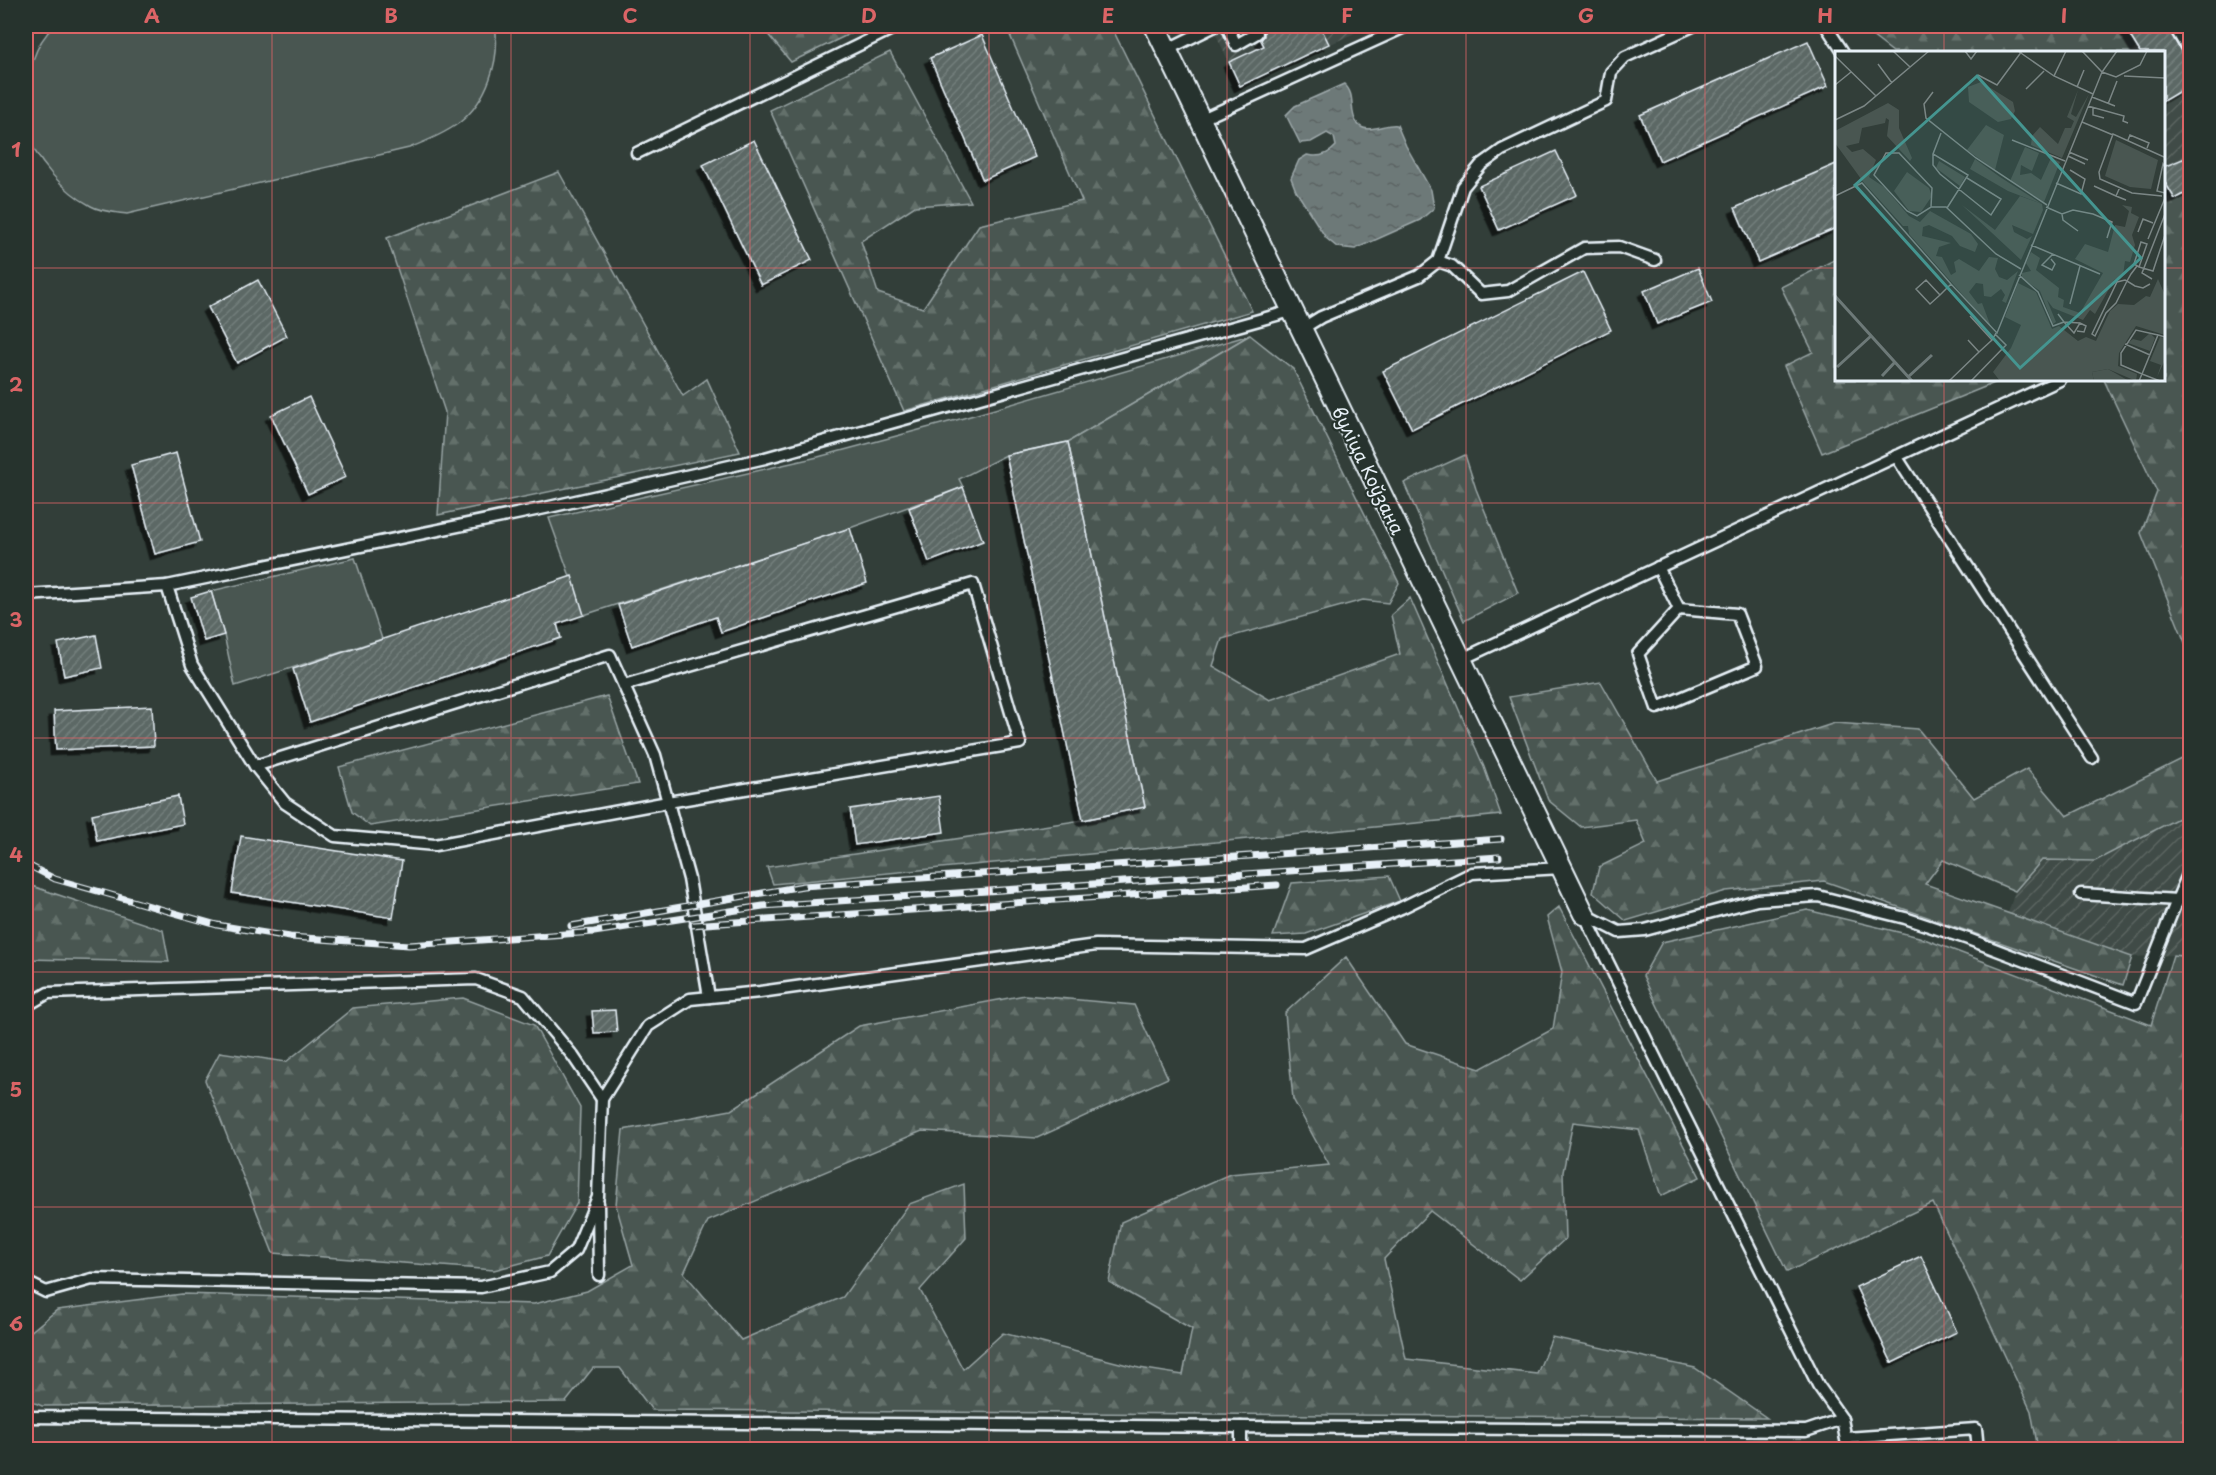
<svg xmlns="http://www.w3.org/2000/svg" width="2216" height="1475" font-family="'Playpen Sans',sans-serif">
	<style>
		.industrial { fill: url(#industrial-furrows) }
		.green { fill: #495651; stroke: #98a4a4; stroke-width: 1.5 }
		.forest { fill: url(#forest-firs); stroke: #98a4a4; stroke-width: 1.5 }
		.water { fill: url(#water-ripples); stroke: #9ea9ab; stroke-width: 1.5 }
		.building { fill: url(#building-hatch); stroke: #e8f1f8; stroke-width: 1.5; filter: url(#shadow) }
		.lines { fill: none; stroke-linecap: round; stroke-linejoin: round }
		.service-casing { stroke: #e8f1f8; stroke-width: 15 }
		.minor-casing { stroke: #e8f1f8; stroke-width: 24 }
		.service { stroke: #26332d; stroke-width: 10 }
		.minor { stroke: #26332d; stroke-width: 20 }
		.rail-casing { stroke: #e8f1f8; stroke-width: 7 }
		.rail { stroke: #26332d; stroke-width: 4.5; stroke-dasharray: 14; stroke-linecap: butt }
		.grid { fill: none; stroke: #db6466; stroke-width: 1.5; stroke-opacity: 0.55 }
		.labels { text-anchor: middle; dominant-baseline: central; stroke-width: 4.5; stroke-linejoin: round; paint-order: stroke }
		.street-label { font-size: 18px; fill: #e8f1f8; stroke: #26332d }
		.inset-river { fill: none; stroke: #6d7978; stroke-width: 3 }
		.inset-road { fill: none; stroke: #7b8685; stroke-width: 1.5 }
		.view { fill: #459590; fill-opacity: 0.15; stroke: #459590; stroke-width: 3 }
		.inset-edge { fill: none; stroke: #e8f1f8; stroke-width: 3 }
		.neatline { fill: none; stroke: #db6466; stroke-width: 2 }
		.grid-label { font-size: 20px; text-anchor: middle; font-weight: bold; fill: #db6466 }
	</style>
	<defs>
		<pattern id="industrial-furrows" width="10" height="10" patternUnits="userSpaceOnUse" patternTransform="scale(1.5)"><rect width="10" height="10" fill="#3f4b46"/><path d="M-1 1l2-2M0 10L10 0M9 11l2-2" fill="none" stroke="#5b6561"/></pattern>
		<pattern id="forest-firs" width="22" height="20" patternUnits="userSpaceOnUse" patternTransform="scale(1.5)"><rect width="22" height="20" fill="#495651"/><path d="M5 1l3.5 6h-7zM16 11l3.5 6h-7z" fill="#636f6b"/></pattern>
		<pattern id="water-ripples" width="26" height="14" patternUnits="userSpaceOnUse" patternTransform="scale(1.5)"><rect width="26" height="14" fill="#6d7978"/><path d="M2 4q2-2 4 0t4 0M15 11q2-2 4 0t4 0" fill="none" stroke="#5b6363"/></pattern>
		<pattern id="building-hatch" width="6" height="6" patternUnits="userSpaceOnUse" patternTransform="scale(1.5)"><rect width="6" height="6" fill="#5c6865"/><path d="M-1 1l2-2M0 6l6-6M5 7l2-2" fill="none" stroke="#737e7c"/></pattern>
		<filter id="shadow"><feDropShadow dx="-5.5" dy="5.5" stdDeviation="0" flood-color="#0009"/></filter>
	</defs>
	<rect width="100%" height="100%" fill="#323e39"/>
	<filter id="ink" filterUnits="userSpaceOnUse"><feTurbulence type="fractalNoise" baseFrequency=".0167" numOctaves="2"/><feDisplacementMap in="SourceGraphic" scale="12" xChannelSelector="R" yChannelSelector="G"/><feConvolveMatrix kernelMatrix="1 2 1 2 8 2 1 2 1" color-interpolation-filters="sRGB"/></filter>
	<g filter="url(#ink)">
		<g class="industrial">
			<polygon points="1212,26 1370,26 1240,86"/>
			<polygon points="2124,26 2190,26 2190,191 2175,199 2164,179 2164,101 2167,99 2164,92 2164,52 2140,52"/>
			<polygon points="2190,812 2190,957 2173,955 2132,957 2008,913 2015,891 2042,860 2095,861"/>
		</g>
		<g class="green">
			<path d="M54,26H495C501,60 487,101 459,123C444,134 427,141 409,148L127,214C116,212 101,212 91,206C64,192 34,159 26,130C24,124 26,117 26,111C26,82 31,47 54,26Z"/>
			<polygon points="1250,335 1068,442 1006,455 959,479 963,487 839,532 584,615 549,518 818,457 960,419"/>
			<polygon points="355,558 382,639 235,686 224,635 211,591"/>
		</g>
		<g class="forest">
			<polygon points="761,26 866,26 791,62"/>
			<polygon points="1006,26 1111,26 1252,311 904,411 770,110 890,52 971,202 915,206 861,241 878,293 923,308 979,225 1082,201"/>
			<polygon points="1865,26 2124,26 2140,52 1893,52 1872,36"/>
			<polygon points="559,172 683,396 707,379 740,452 438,515 445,412 387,238"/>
			<polygon points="2164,179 2175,199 2190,191 2190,655 2141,533 2157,492 2104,380 2164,380"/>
			<polygon points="1836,259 1836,380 2002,380 1822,453 1784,366 1813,352 1781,287"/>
			<polygon points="1250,335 1293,369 1399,583 1388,603 1363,600 1222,639 1213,666 1270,700 1400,654 1391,615 1410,598 1484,767 1501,815 773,884 767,867 1083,820 1145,807 1068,442"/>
			<polygon points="1465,455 1476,489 1518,593 1464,621 1404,483"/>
			<polygon points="1601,682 1657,781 1835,723 1918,729 1974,798 2027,769 2067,816 2190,755 2190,812 2095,861 2042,860 2015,891 1943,860 1925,884 2132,957 2123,985 1824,881 1726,891 1626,921 1593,892 1599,867 1646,844 1636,820 1581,827 1548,800 1509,697"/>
			<polygon points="607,696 638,784 370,826 352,812 339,767"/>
			<polygon points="1389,876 1400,901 1306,934 1273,936 1292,883"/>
			<polygon points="26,884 163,930 169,962 26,959"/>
			<polygon points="1559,907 1700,1177 1661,1196 1639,1130 1573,1122 1563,1172 1565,1239 1520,1280 1430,1211 1384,1259 1406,1359 1537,1374 1552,1337 1695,1368 1767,1418 652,1410 620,1368 593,1368 566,1402 42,1406 26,1399 26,1331 29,1333 57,1310 182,1294 534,1304 587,1291 633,1265 616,1205 623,1130 731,1110 859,1026 1025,995 1134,1005 1168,1078 1037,1138 922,1131 708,1221 684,1273 741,1340 843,1297 909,1204 964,1184 966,1238 920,1290 963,1369 1003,1333 1139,1368 1183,1375 1192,1329 1109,1282 1121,1222 1230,1174 1329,1165 1293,1099 1285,1013 1346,957 1405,1044 1480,1069 1553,1029 1562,972 1547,917"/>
			<polygon points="1807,910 1919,937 2151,1025 2173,955 2190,957 2190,1449 2038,1449 2031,1411 1933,1203 1787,1272 1643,976 1662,942"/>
			<polygon points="463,998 534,1025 580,1108 577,1203 547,1256 494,1270 273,1253 205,1080 220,1052 286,1062 353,1008"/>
		</g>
		<path class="water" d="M1344,84C1357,95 1348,111 1357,123C1366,136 1384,123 1397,125L1406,146L1431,190L1434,208L1420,220L1355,249L1337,247L1326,238L1296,191L1291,178L1299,160L1307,155C1319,158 1328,155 1336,146L1334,137L1327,133L1311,142L1300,143L1286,115L1295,106Z"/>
		<g class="building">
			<polygon points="1254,26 1320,26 1329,44 1240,86 1229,62 1264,46 1261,40 1264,36 1264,30 1260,26"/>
			<polygon points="2124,26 2167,26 2184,57 2190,60 2190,85 2163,101 2163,52 2140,52"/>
			<polygon points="982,35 1035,157 983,180 930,58"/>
			<polygon points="1808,41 1828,86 1660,161 1640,115"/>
			<polygon points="754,140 812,260 761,285 703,165"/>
			<polygon points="1556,151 1577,195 1499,230 1479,186"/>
			<polygon points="2190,156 2190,191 2175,199 2163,179 2163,167"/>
			<polygon points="1836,164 1836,228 1758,262 1735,208"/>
			<polygon points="1698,268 1712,302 1657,324 1644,291"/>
			<polygon points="1583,272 1611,330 1412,429 1383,371"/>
			<polygon points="258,280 287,336 237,363 208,307"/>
			<polygon points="309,397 346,477 308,494 271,415"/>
			<polygon points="1068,442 1145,807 1083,820 1006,455"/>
			<polygon points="176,453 200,542 155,554 131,465"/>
			<polygon points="963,487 983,541 929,562 909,508"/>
			<polygon points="850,528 867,583 721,632 716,617 632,646 618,605"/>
			<polygon points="572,576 584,615 557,624 561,638 310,722 293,669"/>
			<polygon points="211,591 224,635 204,641 191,597"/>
			<polygon points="96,635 102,668 64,676 58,643"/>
			<polygon points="152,706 154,746 56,750 54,711"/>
			<polygon points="178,796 183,824 97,841 92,814"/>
			<polygon points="939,796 944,832 855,845 850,809"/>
			<polygon points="241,836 402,861 393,918 232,893"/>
			<polygon points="615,1010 617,1032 594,1033 592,1011"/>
			<polygon points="1921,1256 1957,1332 1892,1363 1856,1287"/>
		</g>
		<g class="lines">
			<defs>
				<g id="service">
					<polyline points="1227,26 1236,45 1257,33"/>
					<polyline points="1826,26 1843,52"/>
					<polyline points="2174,26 2190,53"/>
					<polyline points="1166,50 1215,26"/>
					<polyline points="1200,120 1407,26"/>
					<polyline points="637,153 898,26"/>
					<polyline points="1438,261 1452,266 1481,294 1508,291 1584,248 1619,247 1655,260"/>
					<polyline points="1300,330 1321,317 1419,276 1438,261 1463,187 1481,165 1502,150 1606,101 1611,72 1625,57 1693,26"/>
					<polyline points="1896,456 2092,758"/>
					<polyline points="1658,567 1679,609 1638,654 1657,708 1757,666 1737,614 1679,609"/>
					<polyline points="167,586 192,665 255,766 610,655 655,755 689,879 709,997"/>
					<polyline points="26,595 167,586 545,508 765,458 1291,311"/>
					<polyline points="1462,659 2060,380"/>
					<polyline points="255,766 285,803 335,836 435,845 668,802 1020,743 973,584 624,685"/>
					<polyline points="2081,894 2177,900 2190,870"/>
					<polyline points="1584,914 1619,932 1645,930 1757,900 1818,896 1905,918 1968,939 2136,1003 2177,900 2190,900"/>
					<polyline points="26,1006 48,993 476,979 523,996 573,1056 602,1099"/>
					<polyline points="598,1203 599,1275"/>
					<polyline points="26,1282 46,1292 92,1279 481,1287 550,1272 576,1250 598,1197 602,1099 648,1026 690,999 760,992 1096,945 1306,949 1401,908 1472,873 1562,868"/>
					<polyline points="26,1417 1241,1427"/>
					<polyline points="1842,1419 1848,1450"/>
					<polyline points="1846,1438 1976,1429 1978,1450"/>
					<polyline points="1241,1450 1241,1427 1806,1431 1842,1419 1818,1385 1584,914"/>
				</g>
				<polyline id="minor" points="1155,26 1584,914"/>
			</defs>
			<use href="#service" class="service-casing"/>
			<use href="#minor" class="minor-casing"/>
			<use href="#service" class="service"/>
			<use href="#minor" class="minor"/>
			<defs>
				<g id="rail">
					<polyline points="26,864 55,879 217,925 290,937 409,945 594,932 763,906 1499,857"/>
					<polyline points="692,925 1277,885"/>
					<polyline points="571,926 803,886 1501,839"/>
				</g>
			</defs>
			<use href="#rail" class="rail-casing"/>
			<use href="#rail" class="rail"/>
		</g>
	</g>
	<path class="grid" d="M272,26V1450M511,26V1450M750,26V1450M989,26V1450M1227,26V1450M1466,26V1450M1705,26V1450M1944,26V52M26,268H1836M2164,268H2190M1944,380V1450M26,503H2190M26,738H2190M26,972H2190M26,1207H2190"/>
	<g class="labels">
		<g class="street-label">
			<text transform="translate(1369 470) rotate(64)">вуліца Коўзана</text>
		</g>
	</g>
	<g transform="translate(1835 51)">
		<rect width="330" height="330" fill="#323e39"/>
		<path d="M146,31L178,51L180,60L176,68L163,71L134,51L133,36ZM281,89L323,109L316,138L295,136L270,125ZM140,108L165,126L207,153L173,140L135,118ZM325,286L330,287V309L322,326L326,314L315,310ZM273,318L294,330H259L257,321Z" fill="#495651"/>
		<path d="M243,39L236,63L241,66L254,43L227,107L196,94L197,85L205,76L223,93L230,77H236L239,70L232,66ZM53,52L64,59V77L77,107L75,110L52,85L54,69L51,67L50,72L27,77L24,92L11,95L17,101L28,98L41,109L34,126L49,136L74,165L85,171L95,160L136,183L143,193L140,201L125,195L117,185L94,174L88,176L87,185L116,192L104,196L101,205L107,206L116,224L121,221L119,211L124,208L144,220L154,206L163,207L160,218L164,226L172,229L183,220L171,252L167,250L170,244L166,238L156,246L149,245L148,233L141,232L134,241L143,253L147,252L156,276L74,183L73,175H68L29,132L0,92V80ZM151,74L169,84L160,119L132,99ZM190,96L204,102L197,120L186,114L185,124L196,122L206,129L216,107L225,111L209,151L175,130ZM104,110L130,126L125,135L101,117ZM72,121L94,137L97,145L86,161L74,160L59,140ZM185,145L207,153L208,159L198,183L177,174L179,181L192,188L197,185L186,209L127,154L160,179ZM287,154L297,156L296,162L304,166L297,184L300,194L295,211L290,210L288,224L279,229L260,263L255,259L248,269L218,257L212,249L221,271L218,273L205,240L187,227V222L196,220L191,212L196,201L205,207L201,219L224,237L223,246L229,249L228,256L245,262L268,222L240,208L250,193L273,201L280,174L290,176L294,160ZM323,228L330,244V284L301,275L284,302L283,315L302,323L301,330L273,318L257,321L259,330H165L158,321L176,297L186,274L170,266L183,232L201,241L217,278L224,275L243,290L251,286L261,290L275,260L283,253L299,254L311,245L315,246ZM315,282L320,287L315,300L293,292L298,288L306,290Z" fill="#495651"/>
		<path class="inset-river" d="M0,245L77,330M2,316L36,285M47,325L60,311M73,326L97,304"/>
		<path class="inset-road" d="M58,0L75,16M130,0L136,8L142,0M183,0L219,25M231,0L219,25L258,43M247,0L267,21L281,26L305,14L312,0M0,5L41,45M43,13L57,32M143,24L162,34L187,0M289,25L330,27M0,34L16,21M242,36L249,19M191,38L209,20M98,41L89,53L91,67L141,107L212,154M257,46L280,55M273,53L282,30M253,55L289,65L288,70L293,72M258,56V64L269,67M0,69L29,55L94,0M247,71L278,84M106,82L98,103L133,124L112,157M177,89L230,110M293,89L295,84L314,92L312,97M234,101L253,109M98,103V114L105,123L156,164L166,148L132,127M233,105L250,113M330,116L328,113L322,140L330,142M221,132L246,143L250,128L235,119M259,135L281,145M285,136L281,145L291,149M0,145L27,132L116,233M327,145L297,142L265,128L264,121L278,83L329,106M96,156L97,137L64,102H51L39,124L72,160L82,165L96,156H111L161,203L186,218M211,156L227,163L238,159L258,163L277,171L272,187M227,163L228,169L243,180M303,181L308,168L318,172M313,188L330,147M196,194L265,223M216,208L220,213L217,219L207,214L218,203M302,215L296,223L292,230L281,252L271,262L260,285L257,283L282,231L290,229L292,230L300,235L308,237L315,233M304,216L299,213L306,191L312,193L304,216L318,220L330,184M184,224L203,241L218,275L229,271L239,282L245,272L251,275L249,281L242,280M317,228L307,222L330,163M105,244L91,229L81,238L95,253L105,244L116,233L162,282L267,21L282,0M235,253L245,215M223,263L229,271L245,272M135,265L157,289L161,282M323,284L301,279L286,302V314L307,323L323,284L330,286M133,289L144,301L157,289M290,293L315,304M114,330L144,301M136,330L171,294L160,283M304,330L307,323L325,330"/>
		<path class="view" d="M142,25L306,207L185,317L20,134Z"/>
		<rect width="330" height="330" class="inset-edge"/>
	</g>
	<rect width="2216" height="1475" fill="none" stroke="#26332d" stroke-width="66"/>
	<rect x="33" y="33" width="2150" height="1409" class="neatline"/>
	<g class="grid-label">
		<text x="152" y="23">A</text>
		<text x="391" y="23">B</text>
		<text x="630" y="23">C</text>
		<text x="869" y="23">D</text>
		<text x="1108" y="23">E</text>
		<text x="1347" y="23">F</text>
		<text x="1586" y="23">G</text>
		<text x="1825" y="23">H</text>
		<text x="2064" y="23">I</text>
		<text x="16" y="157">1</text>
		<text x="16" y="392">2</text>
		<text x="16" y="627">3</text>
		<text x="16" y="862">4</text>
		<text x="16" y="1097">5</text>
		<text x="16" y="1331">6</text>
	</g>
</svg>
